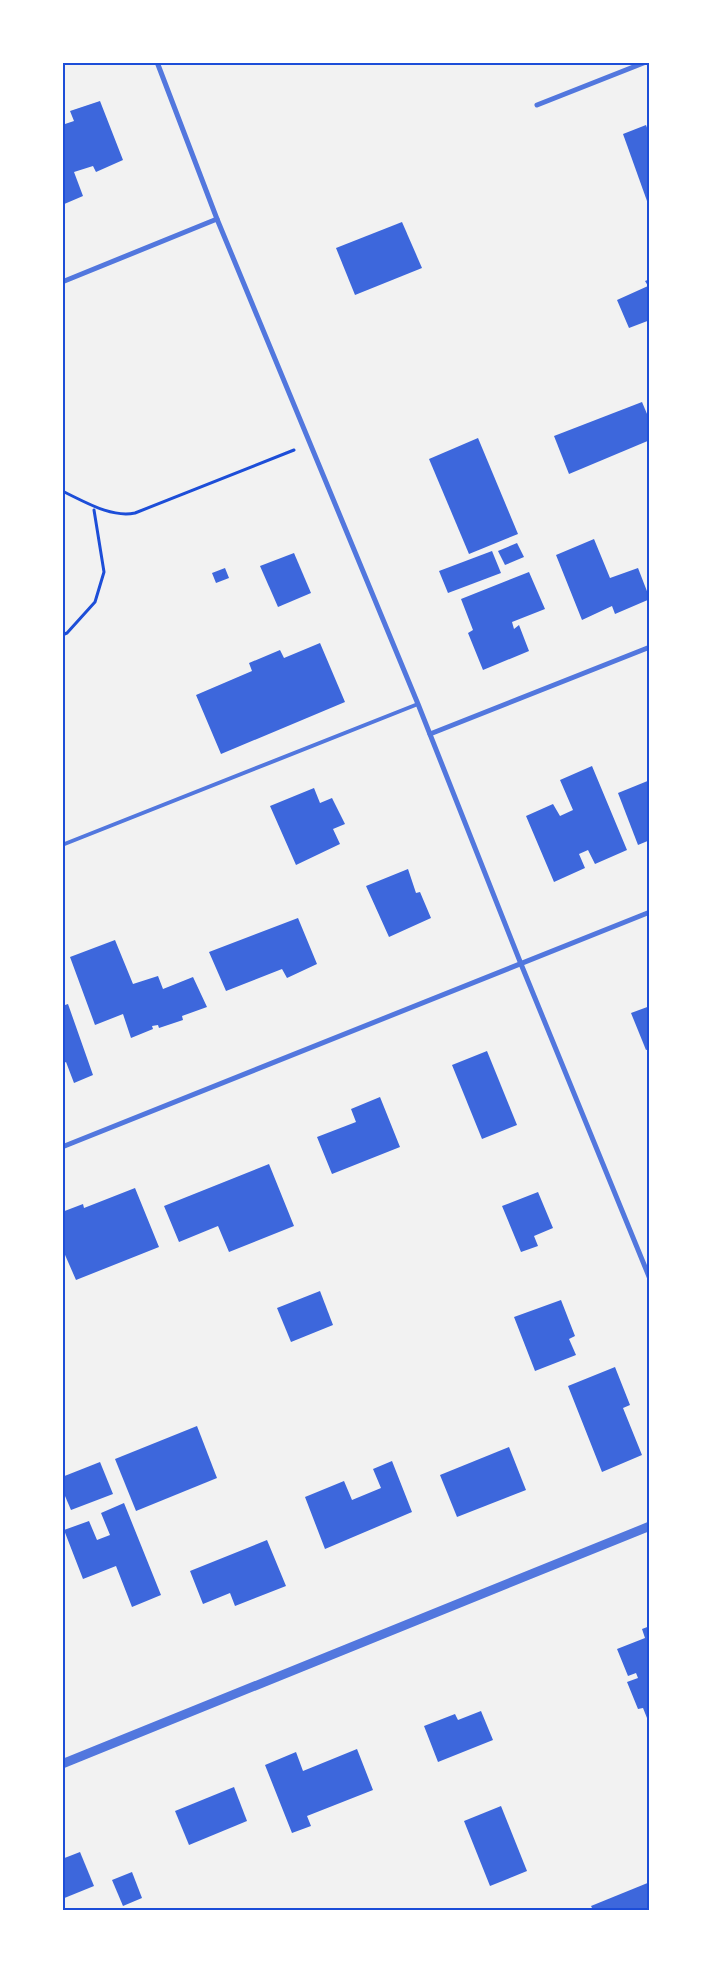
<svg xmlns="http://www.w3.org/2000/svg" width="712" height="1973" font-family="Mulish,sans-serif">
	<style>
		.building { fill: #3d67dc }
		.lines { fill: none; stroke-linecap: round; stroke-linejoin: round }
		.path { stroke: #1d4ed8; stroke-width: 3 }
		.service { stroke: #5277de; stroke-width: 4 }
		.minor { stroke: #5277de; stroke-width: 5 }
		.tertiary { stroke: #5277de; stroke-width: 9 }
		.neatline { fill: none; stroke: #1d4ed8; stroke-width: 2 }
	</style>
	<rect width="100%" height="100%" fill="#f2f2f2"/>
	<g class="building">
		<polygon points="100,101 123,160 96,172 93,166 74,172 83,196 62,205 62,125 74,121 70,111"/>
		<polygon points="646,125 650,136 650,200 647,201 623,134"/>
		<polygon points="402,222 422,268 355,295 336,248"/>
		<polygon points="650,279 650,320 629,328 617,300 648,286 645,281"/>
		<polygon points="642,402 650,421 650,440 569,474 554,436"/>
		<polygon points="478,438 518,534 469,554 429,459"/>
		<polygon points="594,539 610,578 638,568 650,599 615,614 612,606 582,620 556,555"/>
		<polygon points="517,543 524,557 505,565 498,551"/>
		<polygon points="492,551 501,573 448,593 439,571"/>
		<polygon points="294,553 311,593 278,607 260,566"/>
		<polygon points="225,568 229,578 216,583 212,573"/>
		<polygon points="529,572 545,609 512,622 514,629 519,625 529,651 483,670 468,633 473,630 461,599"/>
		<polygon points="320,643 345,702 221,754 196,695 252,671 249,663 280,650 284,658"/>
		<polygon points="592,766 627,850 595,864 588,850 579,854 585,868 554,882 526,816 553,804 560,816 573,810 560,780"/>
		<polygon points="650,780 650,840 638,845 618,793"/>
		<polygon points="314,788 320,803 332,798 345,824 333,829 340,844 296,865 270,806"/>
		<polygon points="408,869 416,893 420,892 431,918 389,937 366,886"/>
		<polygon points="298,918 317,964 287,978 282,969 226,991 209,952"/>
		<polygon points="115,940 133,984 158,976 163,989 193,977 207,1007 182,1016 183,1020 159,1028 158,1025 152,1026 153,1029 131,1038 123,1014 95,1025 70,957"/>
		<polygon points="68,1004 93,1075 74,1083 66,1062 62,1064 62,1006"/>
		<polygon points="650,1006 650,1049 646,1050 631,1013"/>
		<polygon points="487,1051 517,1125 482,1139 452,1065"/>
		<polygon points="380,1097 400,1147 332,1174 317,1137 356,1122 351,1109"/>
		<polygon points="269,1164 294,1226 229,1252 218,1226 179,1242 164,1206"/>
		<polygon points="135,1188 159,1247 76,1280 62,1248 62,1212 83,1204 84,1208"/>
		<polygon points="538,1192 553,1228 534,1236 538,1246 521,1252 502,1206"/>
		<polygon points="320,1291 333,1325 291,1342 277,1308"/>
		<polygon points="561,1300 575,1336 569,1339 576,1355 535,1371 514,1317"/>
		<polygon points="615,1367 630,1405 623,1408 642,1455 602,1472 568,1386"/>
		<polygon points="197,1426 217,1478 136,1511 115,1459"/>
		<polygon points="509,1447 526,1490 457,1517 440,1475"/>
		<polygon points="392,1461 412,1512 325,1549 305,1497 344,1481 352,1500 381,1488 373,1469"/>
		<polygon points="100,1462 113,1494 71,1510 62,1489 62,1477"/>
		<polygon points="124,1503 161,1595 132,1607 116,1566 83,1579 64,1530 89,1521 97,1540 110,1535 101,1513"/>
		<polygon points="267,1540 286,1586 235,1606 230,1593 203,1604 190,1571"/>
		<polygon points="650,1626 650,1723 649,1723 643,1708 638,1709 627,1682 638,1678 636,1673 628,1676 617,1649 645,1638 642,1629"/>
		<polygon points="481,1711 493,1740 438,1762 424,1726 455,1714 458,1720"/>
		<polygon points="357,1749 373,1790 307,1816 311,1826 292,1833 265,1765 296,1752 303,1771"/>
		<polygon points="234,1787 247,1821 189,1845 175,1811"/>
		<polygon points="501,1806 527,1871 490,1886 464,1821"/>
		<polygon points="80,1852 94,1886 62,1899 62,1859"/>
		<polygon points="132,1872 142,1898 123,1906 112,1880"/>
		<polygon points="650,1882 650,1910 593,1910 591,1906"/>
	</g>
	<g class="lines">
		<g class="path">
			<path d="M62,491C84,501 110,518 135,513L294,450"/>
			<polyline points="62,635 67,633 95,602 104,572 94,510"/>
		</g>
		<polyline class="service" points="62,845 418,704"/>
		<g class="minor">
			<polyline points="157,62 217,219 418,704 521,964 650,1279"/>
			<polyline points="537,105 646,62"/>
			<polyline points="62,282 217,219"/>
			<polyline points="430,734 650,647"/>
			<polyline points="62,1147 650,912"/>
		</g>
		<polyline class="tertiary" points="62,1764 650,1526"/>
	</g>
	<rect width="712" height="1973" fill="none" stroke="#ffffff" stroke-width="128"/>
	<rect x="64" y="64" width="584" height="1845" class="neatline"/>
</svg>
